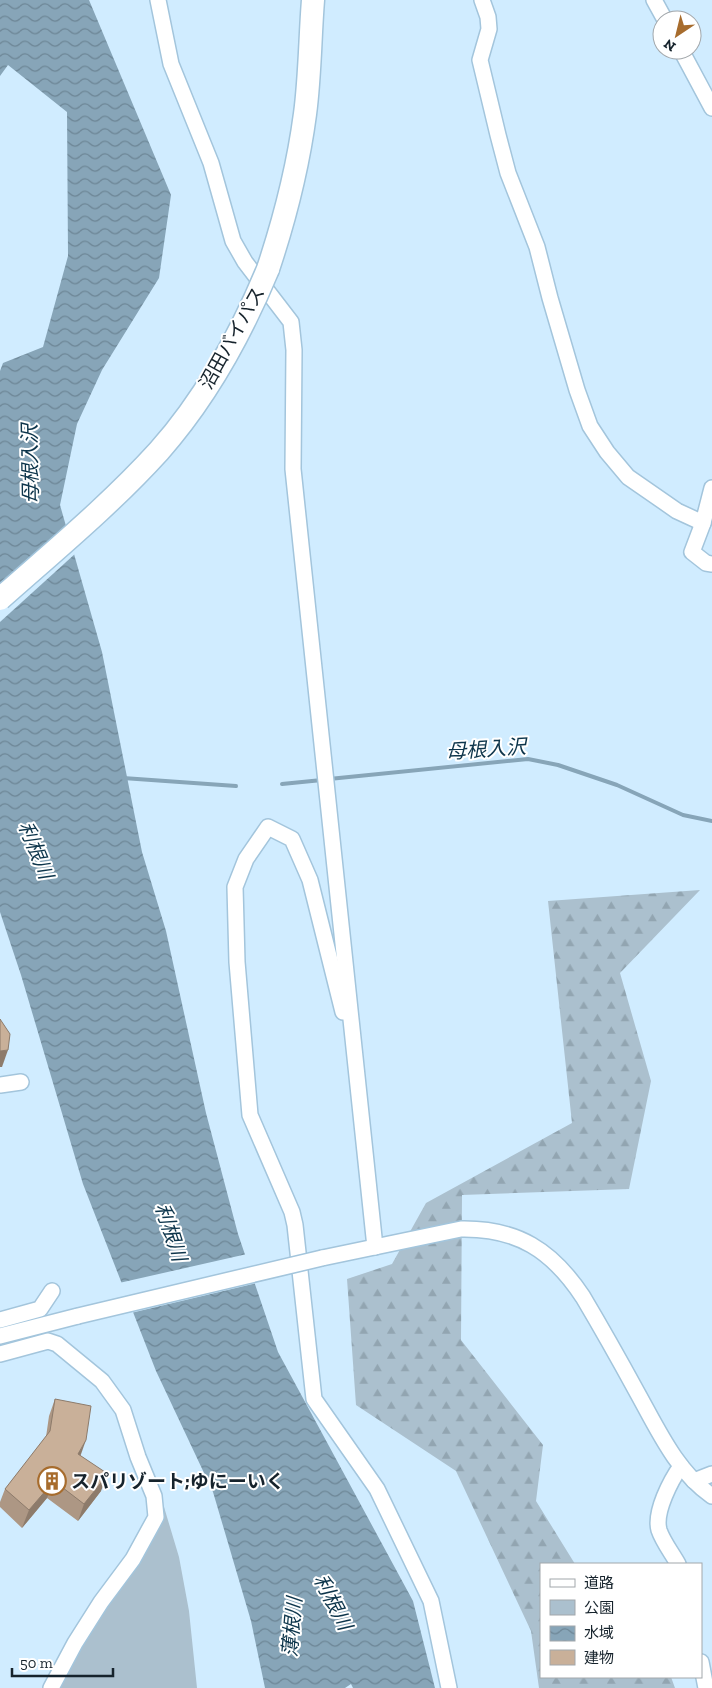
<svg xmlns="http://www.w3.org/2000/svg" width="712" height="1688" font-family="'Zilla Slab','Noto Sans JP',serif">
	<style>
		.green { fill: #abc0ce }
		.forest { fill: url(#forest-firs) }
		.water { fill: url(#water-waves) }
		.pier { fill: #d0ecff }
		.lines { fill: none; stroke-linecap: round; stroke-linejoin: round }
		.stream { stroke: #87a5b8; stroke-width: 4 }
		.minor-casing { stroke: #a3c5dc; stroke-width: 18 }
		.highway-casing { stroke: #a3c5dc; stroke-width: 25 }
		.minor { stroke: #fff; stroke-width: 15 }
		.highway { stroke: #fff; stroke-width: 22 }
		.minor-bridge-casing { stroke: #a3c5dc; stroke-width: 18; stroke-linecap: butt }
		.highway-bridge-casing { stroke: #a3c5dc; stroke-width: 25; stroke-linecap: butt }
		.minor-bridge { stroke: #fff; stroke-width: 15 }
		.highway-bridge { stroke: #fff; stroke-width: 22 }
		.wall { fill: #ad9784 }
		.shaded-wall { fill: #8d7b6b }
		.building { fill: #c9b099; stroke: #8d7b6b }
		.labels { text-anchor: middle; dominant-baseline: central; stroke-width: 4; stroke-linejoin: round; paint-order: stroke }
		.street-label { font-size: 19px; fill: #16232c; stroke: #fff }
		.poi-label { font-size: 19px; font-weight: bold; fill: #16232c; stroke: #fff; text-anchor: start }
		.water-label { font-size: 20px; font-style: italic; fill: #0d354b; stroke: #fff }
	</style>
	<defs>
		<pattern id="forest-firs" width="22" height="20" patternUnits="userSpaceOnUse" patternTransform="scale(1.25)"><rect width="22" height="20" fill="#abc0ce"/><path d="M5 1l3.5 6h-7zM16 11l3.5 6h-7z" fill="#92a5b1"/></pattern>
		<pattern id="water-waves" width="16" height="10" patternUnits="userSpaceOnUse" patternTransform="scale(1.25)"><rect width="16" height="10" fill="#87a5b8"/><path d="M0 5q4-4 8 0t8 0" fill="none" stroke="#6d8696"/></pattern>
	</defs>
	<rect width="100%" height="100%" fill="#d0ecff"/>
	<polygon class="green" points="164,1507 179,1557 189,1611 197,1688 55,1688 135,1562"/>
	<polygon class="forest" points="700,890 620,973 651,1081 629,1189 462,1195 461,1340 543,1445 536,1501 575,1564 541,1564 541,1677 671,1677 675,1688 539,1688 531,1631 456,1471 356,1405 347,1279 392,1264 426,1203 572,1123 548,901"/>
	<polygon class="water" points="0,0 89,0 171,195 159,278 102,370 77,424 60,505 102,652 142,852 166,931 206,1113 238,1234 278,1352 413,1601 435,1688 353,1688 351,1684 345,1688 265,1688 251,1621 213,1492 156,1371 83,1184 21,975 0,912 0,371 3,363 43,347 68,256 67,112 8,65 0,76"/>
	<g class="pier">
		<polygon points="69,527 76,553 0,622 0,589"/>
		<polygon points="247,1254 257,1283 131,1313 119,1283"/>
	</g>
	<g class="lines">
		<g class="stream">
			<polyline points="123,778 236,786"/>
			<polyline points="329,779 528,759 558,765 617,785 683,815 712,821"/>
			<polyline points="282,784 322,780"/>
		</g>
		<defs>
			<g id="minor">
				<polyline points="158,0 171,64 211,163 233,241 245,262 291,322 294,350 293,469 375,1247"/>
				<polyline points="482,0 488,17 489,29 480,60 498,135 508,173 537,247 550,298 577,390 590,426 607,452 628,477 677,511 703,523"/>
				<polyline points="654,0 665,20"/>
				<polyline points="681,50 712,108"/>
				<polyline points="712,488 703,523 692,552 706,563 712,564"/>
				<polyline points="343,1012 310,880 292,839 268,827 246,859 235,887 237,962 250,1115 292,1212 295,1225 314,1399 377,1489 431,1601 449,1688"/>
				<polyline points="0,1085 21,1082"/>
				<path d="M322,1258L461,1229C517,1228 552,1250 583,1297C602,1329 620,1361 638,1394C658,1430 677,1472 712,1496"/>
				<polyline points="0,1320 40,1309 52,1291"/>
				<polyline points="0,1336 78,1316"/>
				<polyline points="0,1354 48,1341 57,1344 102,1381 123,1410 138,1457 154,1496 156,1517 133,1559 101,1602 75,1643 51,1688"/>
				<polyline points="694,1481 712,1474"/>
				<path d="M678,1564C672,1553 663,1542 659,1530C654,1512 671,1480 681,1466"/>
				<polyline points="701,1662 706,1688"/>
			</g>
			<path id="highway" d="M268,269C285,218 298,167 305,114C310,77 310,38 313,0"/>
		</defs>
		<use href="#minor" class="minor-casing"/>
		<use href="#highway" class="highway-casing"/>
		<use href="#minor" class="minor"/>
		<use href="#highway" class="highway"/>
		<defs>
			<polyline id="minor-bridge" points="78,1316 322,1258"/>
			<path id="highway-bridge" d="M0,599C54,551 110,505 159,451C206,398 241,334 268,269"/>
		</defs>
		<use href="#minor-bridge" class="minor-bridge-casing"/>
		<use href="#highway-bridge" class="highway-bridge-casing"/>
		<use href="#minor-bridge" class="minor-bridge"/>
		<use href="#highway-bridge" class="highway-bridge"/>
	</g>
	<polygon class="wall" points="55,1399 80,1455 101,1491 78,1521 47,1498 22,1528 0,1507 0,1502 5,1489 46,1437 49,1416"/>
	<g class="shaded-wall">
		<polygon points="8,1050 2,1067 0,1067 0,1051"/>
		<polygon points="86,1440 80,1457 78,1454"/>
		<polygon points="108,1474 101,1491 78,1521 84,1504"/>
		<polygon points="54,1481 47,1498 22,1528 29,1510"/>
	</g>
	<g class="building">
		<polygon points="0,1019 10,1034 8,1050 0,1051"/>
		<polygon points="55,1399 91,1406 86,1440 78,1454 108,1474 84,1504 54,1481 29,1510 5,1489 50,1431"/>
	</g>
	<defs>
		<symbol id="building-ring" viewBox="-11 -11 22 22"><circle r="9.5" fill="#fff" stroke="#a76c2d" stroke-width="1.5"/><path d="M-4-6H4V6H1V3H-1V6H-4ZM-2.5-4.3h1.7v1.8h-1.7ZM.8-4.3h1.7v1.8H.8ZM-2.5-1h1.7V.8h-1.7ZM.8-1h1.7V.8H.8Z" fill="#a76c2d"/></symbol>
	</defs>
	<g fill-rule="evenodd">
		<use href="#building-ring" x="36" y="1465" width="32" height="32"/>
	</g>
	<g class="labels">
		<g class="street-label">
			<text transform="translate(232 338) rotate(-61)">沼田バイパス</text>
		</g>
		<g class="poi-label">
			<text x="71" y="1481">スパリゾート;ゆにーいく</text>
		</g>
		<g class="water-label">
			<text transform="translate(30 464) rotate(-91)">母根入沢</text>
			<text transform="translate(486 749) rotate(-4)">母根入沢</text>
			<text transform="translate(36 850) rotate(68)">利根川</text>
			<text transform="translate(171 1232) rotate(72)">利根川</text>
			<text transform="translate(333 1602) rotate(63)">利根川</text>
			<text transform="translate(292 1627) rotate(-85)">薄根川</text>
		</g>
	</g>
	<rect x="540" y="1563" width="162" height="115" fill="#ffffff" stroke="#a2a7ab"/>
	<rect x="550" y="1579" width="25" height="8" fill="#ffffff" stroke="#a2a7ab"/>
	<text x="584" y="1588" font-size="15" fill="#16232c">道路</text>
	<rect x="550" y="1600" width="25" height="15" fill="#abc0ce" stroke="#a2a7ab"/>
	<text x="584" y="1613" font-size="15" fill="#16232c">公園</text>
	<rect x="550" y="1626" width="25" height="15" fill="url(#water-waves)" stroke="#a2a7ab"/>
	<text x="584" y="1638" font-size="15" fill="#16232c">水域</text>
	<rect x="550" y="1650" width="25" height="15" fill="#c9b099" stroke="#a2a7ab"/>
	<text x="584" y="1663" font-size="15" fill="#16232c">建物</text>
	<g transform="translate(677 35) rotate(215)"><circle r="24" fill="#ffffff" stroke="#a2a7ab"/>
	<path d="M0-4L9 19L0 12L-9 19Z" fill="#a76c2d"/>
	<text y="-8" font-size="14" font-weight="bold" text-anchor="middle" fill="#16232c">N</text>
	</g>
	<path d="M12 1668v8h101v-8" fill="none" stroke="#16232c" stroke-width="2.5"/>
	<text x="20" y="1668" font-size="15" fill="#16232c" stroke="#ffffff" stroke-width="4" paint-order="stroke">50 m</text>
</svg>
